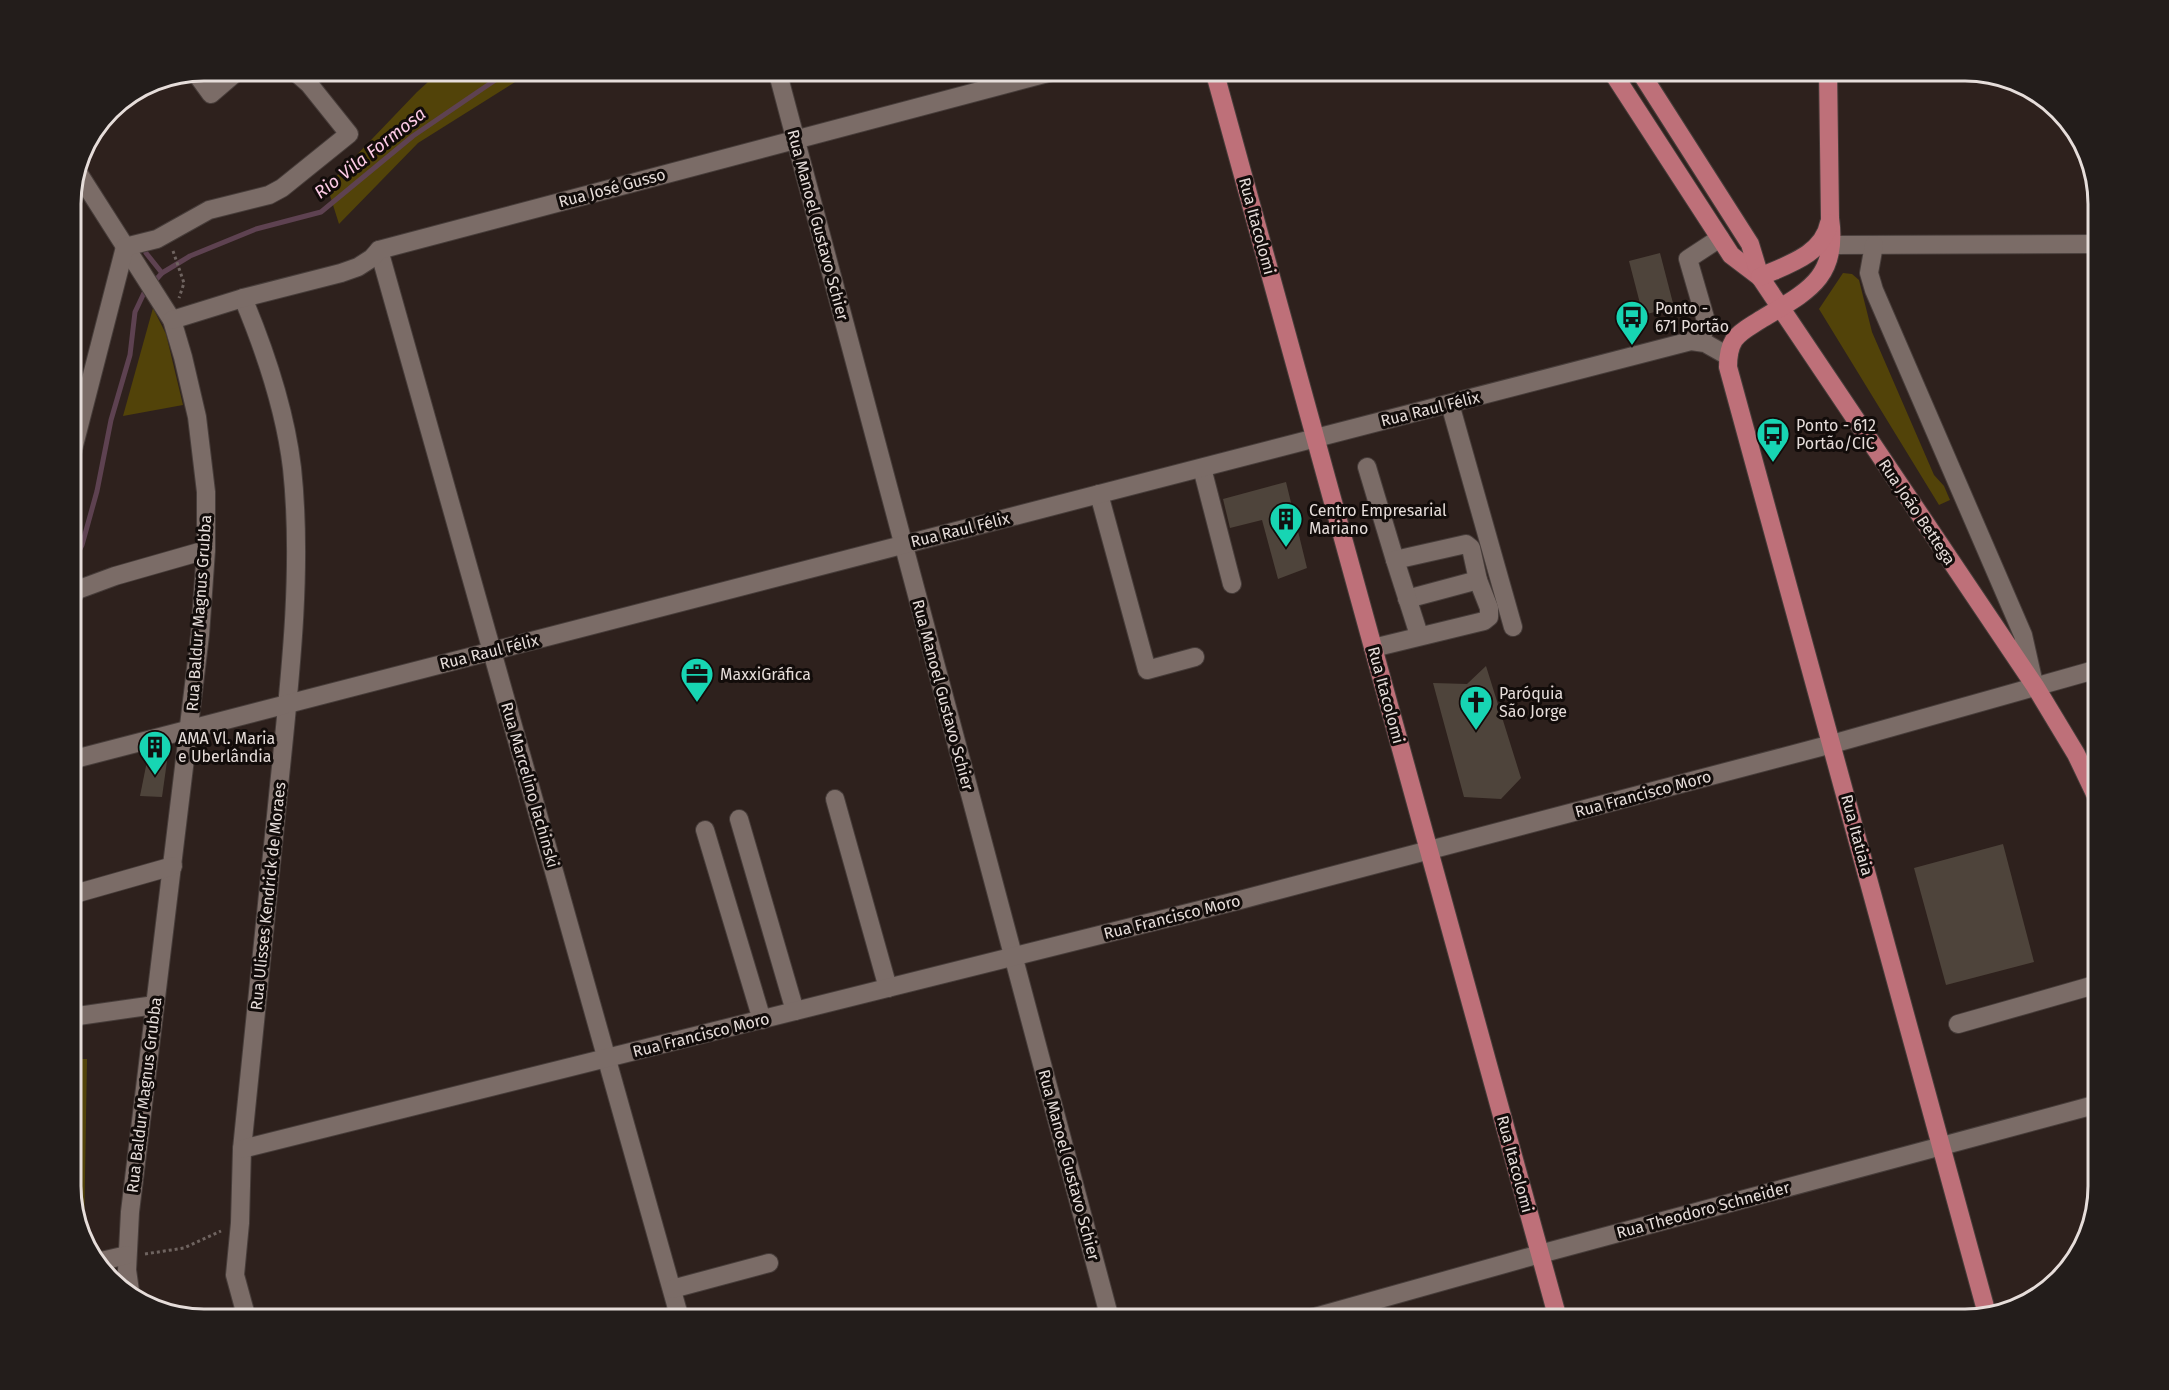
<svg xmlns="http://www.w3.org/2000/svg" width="2169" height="1390" font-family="'Fira Sans',sans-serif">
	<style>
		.green { fill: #524309 }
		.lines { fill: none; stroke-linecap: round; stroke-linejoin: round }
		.stream { stroke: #5e4251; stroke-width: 5 }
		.building { fill: #4e443b }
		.minor-casing { stroke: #473d3a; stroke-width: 20 }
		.major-casing { stroke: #473d3a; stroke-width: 20 }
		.path { stroke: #6f6460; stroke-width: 3; stroke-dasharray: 3 3; stroke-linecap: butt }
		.minor { stroke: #7b6c67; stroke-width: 18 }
		.major { stroke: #be7079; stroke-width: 18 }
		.labels { text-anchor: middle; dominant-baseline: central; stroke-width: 6; stroke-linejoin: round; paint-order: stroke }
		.street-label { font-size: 16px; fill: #e6ddda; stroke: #120c0a }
		.poi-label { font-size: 16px; fill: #e6ddda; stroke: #120c0a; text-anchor: start }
		.water-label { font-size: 18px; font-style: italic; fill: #fccae5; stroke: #120c0a }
		.rim { fill: none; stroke: #e6ddda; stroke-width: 3 }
	</style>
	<rect width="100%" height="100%" fill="#2e211d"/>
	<g class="green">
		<polygon points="440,71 545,71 523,77 418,143 339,224 327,186 417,92"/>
		<polygon points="1843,273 1852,274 1859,280 1872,332 1934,475 1944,486 1950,500 1939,505 1819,309"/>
		<polygon points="153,308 166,334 183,405 123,416"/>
		<polygon points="71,1059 87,1059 84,1236 71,1195"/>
	</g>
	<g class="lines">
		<g class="stream">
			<polyline points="146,253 162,273"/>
			<polyline points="71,566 82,545 97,491 111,420 130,355 135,312 144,293 162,273 190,256 256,229 321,212 413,136 510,70"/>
		</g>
	</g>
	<g class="building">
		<polygon points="1660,253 1674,307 1643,315 1629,261"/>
		<polygon points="1286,482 1307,568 1278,579 1262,520 1230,528 1223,499"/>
		<polygon points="1486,666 1521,778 1501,799 1464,797 1433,683 1467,684"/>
		<polygon points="168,754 162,797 140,796 148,756"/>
		<polygon points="2003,844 2034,962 1946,985 1914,868"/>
	</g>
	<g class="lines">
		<defs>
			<g id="minor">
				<polyline points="777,70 1110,1319"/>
				<polyline points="195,72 211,94 239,70"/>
				<polyline points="77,171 172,320 183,357 197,417 206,492 206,550 200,635 130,1212 127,1270 131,1298"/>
				<polyline points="1832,245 2098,244"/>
				<polyline points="1874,245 1869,273 1874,290 2023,635 2034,684"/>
				<polyline points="379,250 680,1319"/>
				<path d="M243,298C266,353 285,409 292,468C304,580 287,703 276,816C265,927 253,1038 242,1149L240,1223L235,1275L247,1319"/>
				<polyline points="172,320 243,298 341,273 358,267 372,258 379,250 1059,70"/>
				<polyline points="1691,341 1703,334 1706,321 1688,259 1720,238"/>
				<polyline points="1450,404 1513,627"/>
				<polyline points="71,457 125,247 157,239 209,210 269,195 282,188 349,134 309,84 293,70"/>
				<polyline points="1367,467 1395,560"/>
				<polyline points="1202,468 1232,584"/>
				<polyline points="1099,494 1147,670 1195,657"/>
				<polyline points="71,599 77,590 115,576 206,550"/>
				<polyline points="1407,599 1478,580"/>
				<polyline points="1373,648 1484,621 1489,617 1489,608 1478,580 1471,548 1466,544 1395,560 1419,635"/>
				<polyline points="71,760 1691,341 1705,343 1728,356"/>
				<polyline points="835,799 888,988"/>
				<polyline points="739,819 795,1011"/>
				<polyline points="705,830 762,1020"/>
				<polyline points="71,895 173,866"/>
				<polyline points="71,1017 155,1005"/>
				<polyline points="1958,1024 2098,984"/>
				<polyline points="242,1149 1240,900 1832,744 2098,669"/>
				<polyline points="97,1262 127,1255"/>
				<polyline points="672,1289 769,1263"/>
				<polyline points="1308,1319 1540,1254 2098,1104"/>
			</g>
			<g id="major">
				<polyline points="1214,70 1558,1319"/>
				<polyline points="1611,70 1731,255 1760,277"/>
				<polyline points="1639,70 1750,244 1760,277 2035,686 2076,754 2098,800"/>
				<path d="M1828,70L1830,218C1839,279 1806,292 1760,320C1751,326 1740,331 1734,340C1729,348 1728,357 1728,367L1987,1314"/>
				<path d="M1760,277C1786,265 1823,255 1829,223"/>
			</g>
		</defs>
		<use href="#minor" class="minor-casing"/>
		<use href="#major" class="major-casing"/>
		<g class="path">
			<polyline points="173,251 184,283 179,298"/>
			<polyline points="145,1254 184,1248 221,1231"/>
		</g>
		<use href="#minor" class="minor"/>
		<use href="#major" class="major"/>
	</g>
	<defs>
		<symbol id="bus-pin" viewBox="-11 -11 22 30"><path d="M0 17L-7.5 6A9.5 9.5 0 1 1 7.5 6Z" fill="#17d5b3" stroke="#120c0a"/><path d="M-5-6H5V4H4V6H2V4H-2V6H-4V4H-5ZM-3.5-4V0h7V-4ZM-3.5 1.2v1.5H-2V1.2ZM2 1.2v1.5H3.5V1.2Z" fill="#111"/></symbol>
		<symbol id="building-pin" viewBox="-11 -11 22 30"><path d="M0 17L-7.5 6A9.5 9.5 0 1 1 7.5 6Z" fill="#17d5b3" stroke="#120c0a"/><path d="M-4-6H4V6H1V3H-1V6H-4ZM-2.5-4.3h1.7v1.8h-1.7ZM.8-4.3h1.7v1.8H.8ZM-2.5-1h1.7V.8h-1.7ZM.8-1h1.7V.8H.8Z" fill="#111"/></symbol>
		<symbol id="office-pin" viewBox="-11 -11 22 30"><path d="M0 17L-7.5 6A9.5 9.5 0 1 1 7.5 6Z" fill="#17d5b3" stroke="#120c0a"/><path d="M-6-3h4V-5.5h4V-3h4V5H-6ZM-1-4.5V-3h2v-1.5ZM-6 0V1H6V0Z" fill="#111"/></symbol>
		<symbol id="church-pin" viewBox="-11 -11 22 30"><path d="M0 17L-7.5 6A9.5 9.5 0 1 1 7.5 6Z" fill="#17d5b3" stroke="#120c0a"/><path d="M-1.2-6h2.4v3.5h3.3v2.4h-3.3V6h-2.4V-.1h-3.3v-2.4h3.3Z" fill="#111"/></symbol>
	</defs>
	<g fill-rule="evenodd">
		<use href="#bus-pin" x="1613" y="298" width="38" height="52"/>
		<use href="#bus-pin" x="1754" y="415" width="38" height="52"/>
		<use href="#building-pin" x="1267" y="500" width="38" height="52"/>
		<use href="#office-pin" x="678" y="655" width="38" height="52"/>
		<use href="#church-pin" x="1457" y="683" width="38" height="52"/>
		<use href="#building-pin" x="136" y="728" width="38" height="52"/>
	</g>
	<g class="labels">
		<g class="street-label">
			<text transform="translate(612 188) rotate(-15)">Rua José Gusso</text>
			<text transform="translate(818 225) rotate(75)">Rua Manoel Gustavo Schier</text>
			<text transform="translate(1257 226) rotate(75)">Rua Itacolomi</text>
			<text transform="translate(1430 409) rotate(-14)">Rua Raul Félix</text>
			<text transform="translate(1917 512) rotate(56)">Rua João Bettega</text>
			<text transform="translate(960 530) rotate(-14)">Rua Raul Félix</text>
			<text transform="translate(199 613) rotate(-86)">Rua Baldur Magnus Grubba</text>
			<text transform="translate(489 652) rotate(-14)">Rua Raul Félix</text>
			<text transform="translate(943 695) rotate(75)">Rua Manoel Gustavo Schier</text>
			<text transform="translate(1386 695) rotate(75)">Rua Itacolomi</text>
			<text transform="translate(530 785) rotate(74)">Rua Marcelino Iachinski</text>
			<text transform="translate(1643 794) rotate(-15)">Rua Francisco Moro</text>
			<text transform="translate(1857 835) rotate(75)">Rua Itatiaia</text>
			<text transform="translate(268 896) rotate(-84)">Rua Ulisses Kendrick de Moraes</text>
			<text transform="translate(1172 917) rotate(-14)">Rua Francisco Moro</text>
			<text transform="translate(701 1035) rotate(-14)">Rua Francisco Moro</text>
			<text transform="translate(144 1095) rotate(-83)">Rua Baldur Magnus Grubba</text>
			<text transform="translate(1515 1164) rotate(75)">Rua Itacolomi</text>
			<text transform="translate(1069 1165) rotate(75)">Rua Manoel Gustavo Schier</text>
			<text transform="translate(1703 1210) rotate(-15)">Rua Theodoro Schneider</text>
		</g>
		<g class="poi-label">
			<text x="1655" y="308">Ponto -<tspan x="1655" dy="18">671 Portão</tspan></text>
			<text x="1796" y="425">Ponto - 612<tspan x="1796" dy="18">Portão/CIC</tspan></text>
			<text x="1309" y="510">Centro Empresarial<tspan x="1309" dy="18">Mariano</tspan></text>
			<text x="720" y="674">MaxxiGráfica</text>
			<text x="1499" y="693">Paróquia<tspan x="1499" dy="18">São Jorge</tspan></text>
			<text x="178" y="738">AMA Vl. Maria<tspan x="178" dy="18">e Uberlândia</tspan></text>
		</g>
		<g class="water-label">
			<text transform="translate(370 153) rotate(-38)">Rio Vila Formosa</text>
		</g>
	</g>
	<path d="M0 0H2169V1390H0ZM204 81H1965A123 123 0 0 1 2088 204V1186A123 123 0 0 1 1965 1309H204A123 123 0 0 1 81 1186V204A123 123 0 0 1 204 81Z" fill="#231d1b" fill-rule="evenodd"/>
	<path class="rim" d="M204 81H1965A123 123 0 0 1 2088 204V1186A123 123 0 0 1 1965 1309H204A123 123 0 0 1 81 1186V204A123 123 0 0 1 204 81Z"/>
</svg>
